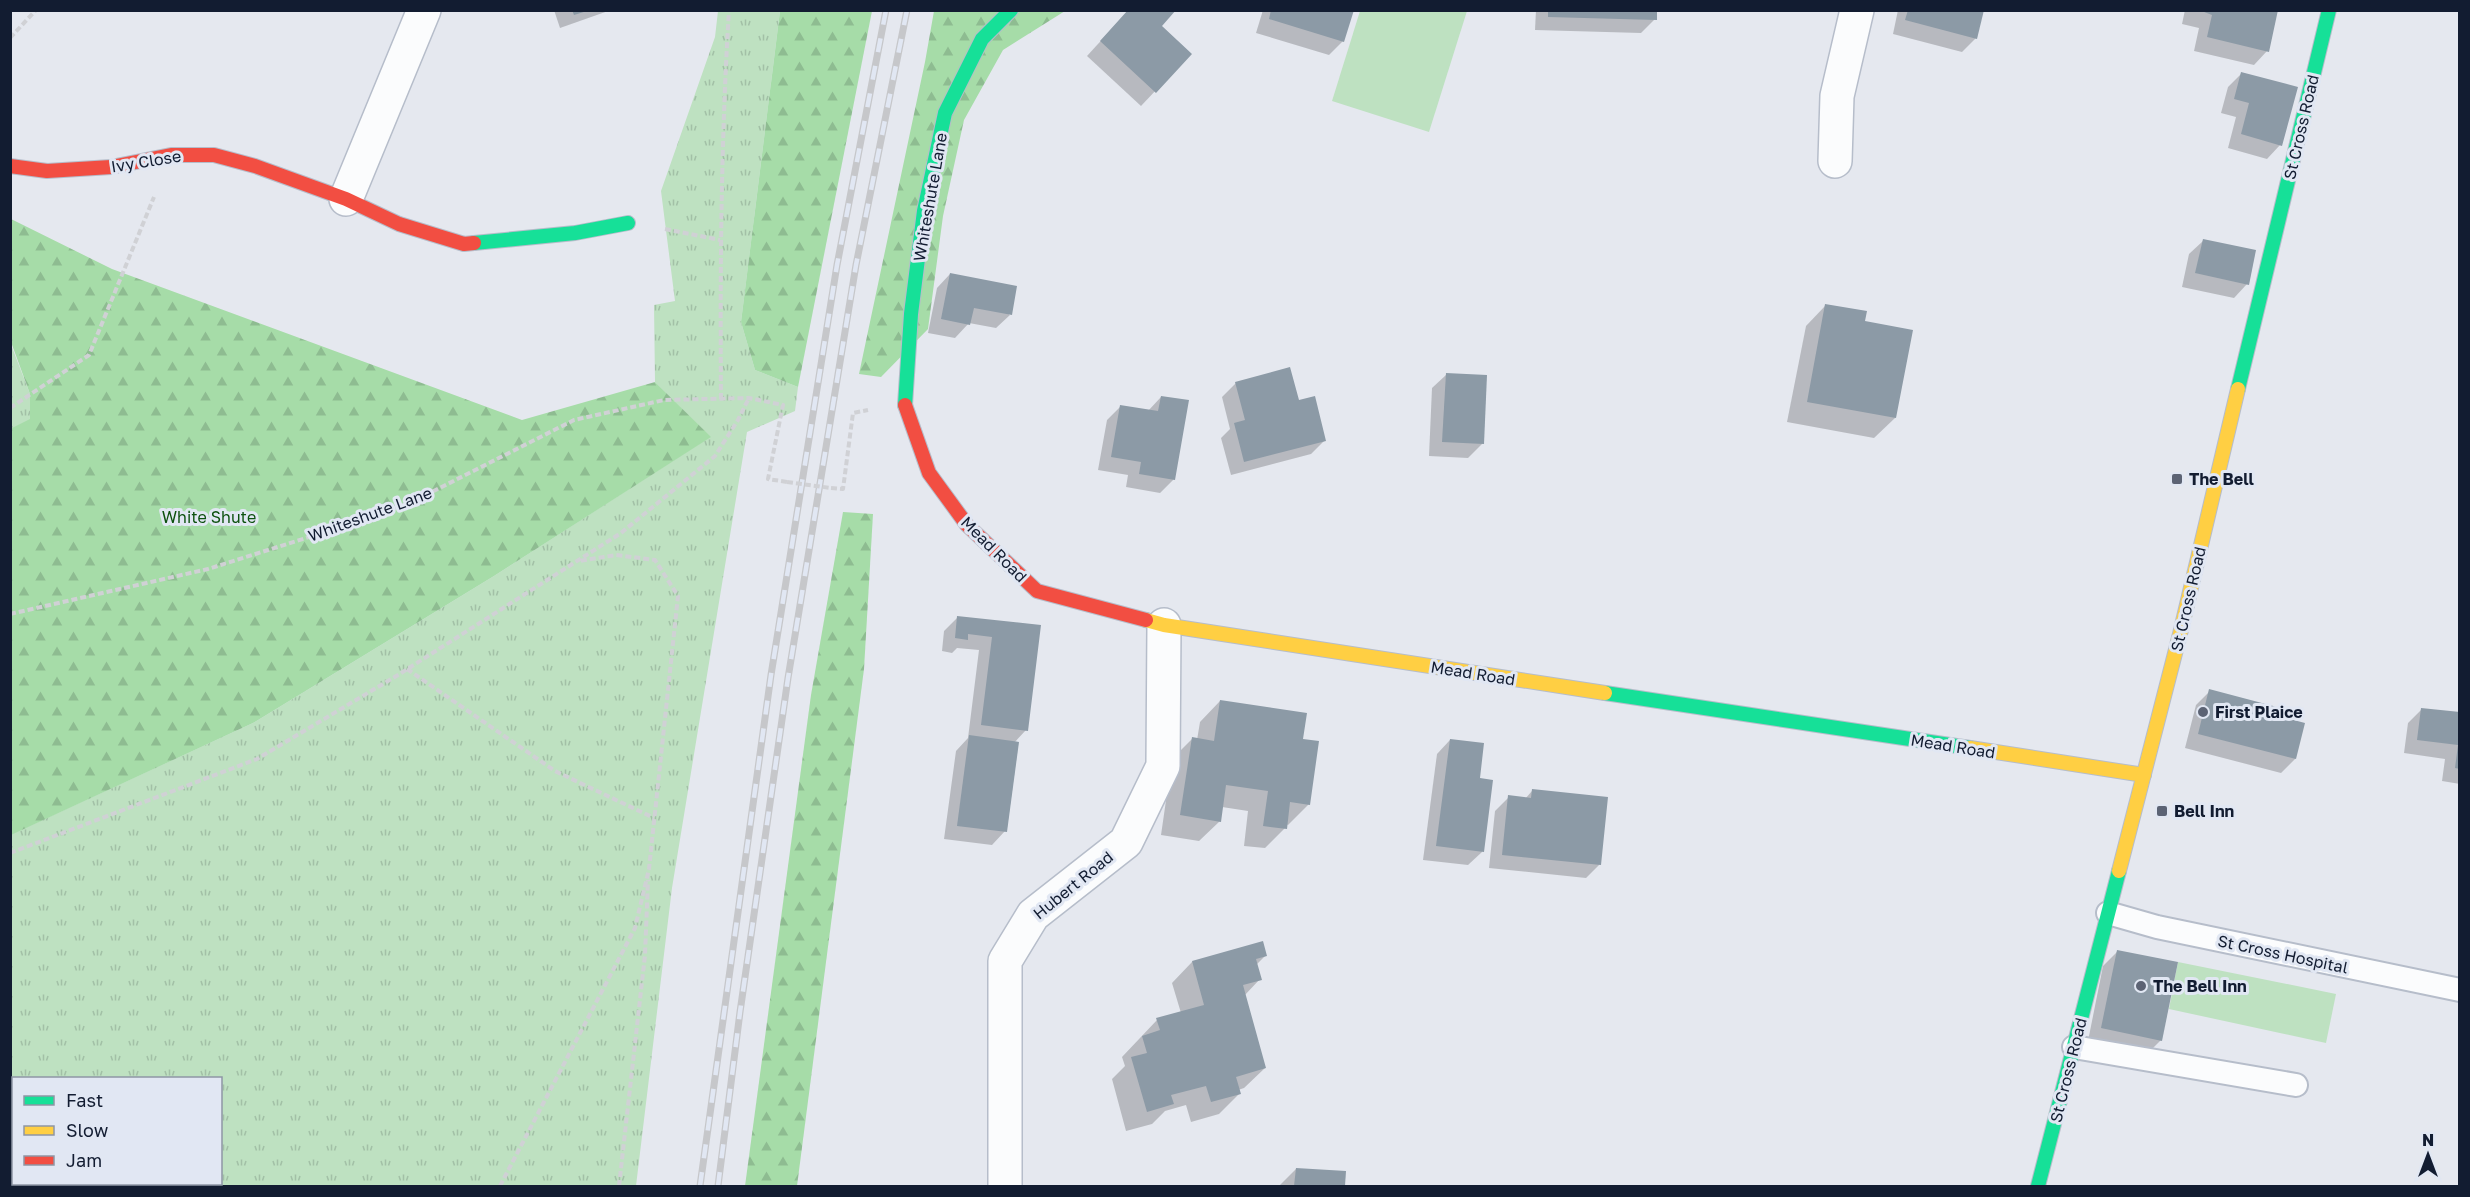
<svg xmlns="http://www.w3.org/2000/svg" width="2470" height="1197" font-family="'Golos Text',sans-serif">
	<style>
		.grass { fill: url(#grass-tufts); fill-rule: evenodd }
		.forest { fill: url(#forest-firs) }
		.garden { fill: #bee1c1 }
		.shadow { fill: #0003 }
		.building { fill: #8c9aa6 }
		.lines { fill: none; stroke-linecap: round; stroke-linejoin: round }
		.lane-casing { stroke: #b6bdca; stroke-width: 26 }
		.street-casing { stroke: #b6bdca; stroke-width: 36 }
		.fast-casing { stroke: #b6bdca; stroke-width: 16 }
		.slow-casing { stroke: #b6bdca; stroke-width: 16 }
		.jam-casing { stroke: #b6bdca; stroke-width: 16 }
		.path { stroke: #d0d1d5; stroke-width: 4; stroke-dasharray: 6 3; stroke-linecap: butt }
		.lane { stroke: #fbfcfd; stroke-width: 22 }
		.street { stroke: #fbfcfd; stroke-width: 33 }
		.fast { stroke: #16e098; stroke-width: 14 }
		.slow { stroke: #ffcf43; stroke-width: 14 }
		.jam { stroke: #f24e42; stroke-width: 14 }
		.rail-casing { stroke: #c6c7ca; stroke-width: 7 }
		.rail { stroke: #e1e7f3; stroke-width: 4.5; stroke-dasharray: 14; stroke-linecap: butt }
		.path-bridge { stroke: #d0d1d5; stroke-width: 4; stroke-dasharray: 6 3; stroke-linecap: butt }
		.poi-dot { fill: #5c6374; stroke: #e1e7f3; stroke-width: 2 }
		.labels { text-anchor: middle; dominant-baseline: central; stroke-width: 6; stroke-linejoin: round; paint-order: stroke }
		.street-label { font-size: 16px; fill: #121c31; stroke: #e1e7f3 }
		.poi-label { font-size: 16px; font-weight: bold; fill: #121c31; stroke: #e1e7f3; text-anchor: start }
		.park-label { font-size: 16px; fill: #0c510e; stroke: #e1e7f3 }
	</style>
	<defs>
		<pattern id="grass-tufts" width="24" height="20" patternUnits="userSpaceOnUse" patternTransform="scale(1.5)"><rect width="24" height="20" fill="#bee1c1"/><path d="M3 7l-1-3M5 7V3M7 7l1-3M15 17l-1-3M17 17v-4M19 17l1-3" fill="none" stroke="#a2c0a6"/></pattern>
		<pattern id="forest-firs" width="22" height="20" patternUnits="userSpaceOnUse" patternTransform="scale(1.5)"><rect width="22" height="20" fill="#a6dca8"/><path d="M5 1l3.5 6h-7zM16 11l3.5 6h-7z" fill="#8ebc91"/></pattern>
	</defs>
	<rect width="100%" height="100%" fill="#e5e8ef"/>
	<g class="grass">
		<path d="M718,11H780L741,322L755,370L798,387L795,411L747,432L672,888L636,1186H11L10,835L253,723L494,576L710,437L655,382L654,305L675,301L661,191L715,37ZM14,1078H220V1184H14Z"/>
		<polygon points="10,342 30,394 30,420 11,429"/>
	</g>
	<g class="forest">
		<polygon points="780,11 872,11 798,387 755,370 741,322"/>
		<polygon points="934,11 1065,11 1003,50 964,120 943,216 928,329 881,377 859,374 925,62"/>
		<polygon points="11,219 112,269 522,420 655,382 711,437 494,576 253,723 11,835 10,429 30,419 30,394 11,342"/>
		<polygon points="843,512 873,514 864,669 797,1186 745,1186 811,695"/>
	</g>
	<g class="garden">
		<polygon points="1360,11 1467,11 1429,132 1332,101"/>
		<polygon points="2178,962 2336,994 2326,1043 2169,1009"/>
	</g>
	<g class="shadow">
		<polygon points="554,10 611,10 560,28"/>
		<polygon points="1129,10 1160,26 1190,54 1141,106 1087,56"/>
		<polygon points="1263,10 1352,10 1343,41 1329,55 1256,33"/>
		<polygon points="1536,10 1655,10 1655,19 1641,33 1535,30"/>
		<polygon points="1898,10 1983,10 1976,38 1962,52 1893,34"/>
		<polygon points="2185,10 2270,10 2267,51 2254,65 2194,51 2199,28 2182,24"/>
		<polygon points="2242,73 2280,145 2267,159 2228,148 2236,117 2221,113 2228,87"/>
		<polygon points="2203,241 2247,284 2234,298 2182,287 2189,254"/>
		<polygon points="950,274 1010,315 996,328 969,323 955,338 928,333 937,288"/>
		<polygon points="1826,305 1864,322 1895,418 1874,438 1787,422 1806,326"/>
		<polygon points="1446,375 1482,444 1468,458 1429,456 1432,388"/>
		<polygon points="1236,383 1298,402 1325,440 1311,454 1231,475 1221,438 1230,429 1222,397"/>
		<polygon points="1161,397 1174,479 1160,493 1126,487 1128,475 1098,470 1107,420 1121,406 1148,411"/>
		<polygon points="958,617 1039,627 1026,730 1014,743 1005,831 992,845 944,839 956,751 968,738 979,650 957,648 952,653 942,651 944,631"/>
		<polygon points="2210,691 2273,716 2303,724 2295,759 2281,773 2185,748 2196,705"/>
		<polygon points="1220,701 1302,740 1309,804 1288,825 1286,824 1285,828 1265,848 1244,846 1248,811 1222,807 1220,821 1199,841 1161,835 1172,759 1192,739 1197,740 1200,722"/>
		<polygon points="2422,709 2460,714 2460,784 2442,781 2445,759 2404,753 2408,723"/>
		<polygon points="1450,740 1478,780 1482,852 1468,865 1423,860 1437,754"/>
		<polygon points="1532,791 1600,864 1586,878 1489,868 1495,811 1509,797 1525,799"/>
		<polygon points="1262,943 1265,956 1256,965 1260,979 1244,996 1265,1068 1244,1088 1238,1090 1239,1094 1219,1114 1191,1122 1186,1105 1165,1111 1152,1124 1126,1131 1112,1079 1125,1066 1122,1057 1157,1020 1181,1013 1172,983 1192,962"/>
		<polygon points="2117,952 2161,1040 2147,1054 2088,1041 2103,966"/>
		<polygon points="1296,1169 1344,1173 1343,1186 1279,1186"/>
	</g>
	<g class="building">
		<polygon points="572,10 587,10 587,11 574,15"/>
		<polygon points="1128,10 1176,10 1162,26 1192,54 1156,93 1100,41"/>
		<polygon points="1271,10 1354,10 1344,42 1269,19"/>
		<polygon points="1548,10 1657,10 1657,20 1548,17"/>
		<polygon points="1908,10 1984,10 1977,39 1905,20"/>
		<polygon points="2199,10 2278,10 2269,52 2207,37 2212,15"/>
		<polygon points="2241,72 2298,87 2282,146 2241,134 2249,103 2234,99"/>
		<polygon points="2203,239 2256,250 2249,285 2195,273"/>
		<polygon points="950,273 1017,286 1012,315 974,308 970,325 941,319"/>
		<polygon points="1825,304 1867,311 1865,321 1913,330 1896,418 1807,402"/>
		<polygon points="1290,367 1299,400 1315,396 1326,441 1244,462 1234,423 1245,420 1235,382"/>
		<polygon points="1446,373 1487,375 1484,444 1442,442"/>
		<polygon points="1161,396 1189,400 1175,480 1139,474 1141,462 1111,457 1120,405 1158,411"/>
		<polygon points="957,616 1041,625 1028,731 981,725 992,637 968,634 968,640 955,638"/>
		<polygon points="2209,689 2277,707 2275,715 2305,723 2296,759 2198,734"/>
		<polygon points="1220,700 1307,713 1303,739 1319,741 1310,805 1290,802 1287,829 1263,826 1268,791 1226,785 1221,822 1180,815 1192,737 1214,741"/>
		<polygon points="2421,708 2460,712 2460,769 2455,768 2458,745 2417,740"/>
		<polygon points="969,735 1019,742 1007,832 957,826"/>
		<polygon points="1450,739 1484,743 1480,778 1493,780 1484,852 1436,846"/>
		<polygon points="1532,789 1608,797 1601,865 1502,855 1508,795 1531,798"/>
		<polygon points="1263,941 1267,956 1256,959 1262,980 1243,985 1266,1068 1236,1077 1241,1094 1211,1102 1206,1086 1171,1095 1174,1104 1147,1112 1131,1057 1147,1053 1142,1036 1160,1030 1156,1018 1204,1005 1192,961"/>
		<polygon points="2117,950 2178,962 2162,1041 2101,1028"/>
		<polygon points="1296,1168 1346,1171 1345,1186 1294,1186"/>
	</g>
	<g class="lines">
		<defs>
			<g id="lane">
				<polyline points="2108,913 2157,927 2460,990"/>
				<polyline points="2074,1047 2296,1085"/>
			</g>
			<g id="street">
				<polyline points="1835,161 1837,96 1857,10"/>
				<polyline points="346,199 424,10"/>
				<polyline points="1005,1186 1005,961 1033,915 1126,842 1163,766 1164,625"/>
			</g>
			<g id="fast">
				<polyline points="474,243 575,233 628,223"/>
				<polyline points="2238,389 2329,10"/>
				<polyline points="905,405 911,314 924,211 945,113 982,39 1011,10"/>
				<polyline points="1605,693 1970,748"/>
				<polyline points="2038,1186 2119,871"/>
			</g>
			<g id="slow">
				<polyline points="1146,620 1164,625 1605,693"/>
				<polyline points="1970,748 2144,775"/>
				<polyline points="2119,871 2180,634 2238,389"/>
			</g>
			<g id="jam">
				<polyline points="10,166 47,171 111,167 171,155 214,155 255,166 346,199 399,224 464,244 474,243"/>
				<polyline points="905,405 929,473 967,525 1037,591 1146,620"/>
			</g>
		</defs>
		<use href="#lane" class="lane-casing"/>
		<use href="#street" class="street-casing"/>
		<use href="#fast" class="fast-casing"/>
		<use href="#slow" class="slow-casing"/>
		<use href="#jam" class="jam-casing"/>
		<g class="path">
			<polyline points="10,38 36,10"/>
			<polyline points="665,229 720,240"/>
			<path d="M721,399C720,269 721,140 729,10"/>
			<polyline points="10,408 89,355 154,197"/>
			<polyline points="831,488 843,489 853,413 868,410"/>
			<polyline points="10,614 208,569 344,526 414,501 574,420 664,400 749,398 783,405 768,479 787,482"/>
			<polyline points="407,669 555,771 654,818"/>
			<polyline points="10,853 257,759 398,675 621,533 715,456 738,420 749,398"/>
			<polyline points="500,1186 635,928 649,869 678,596 655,560 616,555 579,561"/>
			<polyline points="619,1186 645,955 648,880"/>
		</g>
		<use href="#lane" class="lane"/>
		<use href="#street" class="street"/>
		<use href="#fast" class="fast"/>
		<use href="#slow" class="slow"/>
		<use href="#jam" class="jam"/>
		<defs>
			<g id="rail">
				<polyline points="700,1186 771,675 837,265 886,10"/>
				<polyline points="718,1186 740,1012 788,678 856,265 907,10"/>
			</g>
		</defs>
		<use href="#rail" class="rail-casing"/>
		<use href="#rail" class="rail"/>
		<polyline class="path-bridge" points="787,482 831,488"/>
	</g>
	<g class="poi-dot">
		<rect x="2171" y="473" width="12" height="12" rx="3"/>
		<circle cx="2203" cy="712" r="6"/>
		<rect x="2156" y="805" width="12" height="12" rx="3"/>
		<circle cx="2141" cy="986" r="6"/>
	</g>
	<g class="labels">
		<g class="street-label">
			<text transform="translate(2301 127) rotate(-77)">St Cross Road</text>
			<text transform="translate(146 161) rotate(-9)">Ivy Close</text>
			<text transform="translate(930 197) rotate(-80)">Whiteshute Lane</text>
			<text transform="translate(370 514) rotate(-20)">Whiteshute Lane</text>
			<text transform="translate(994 549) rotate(45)">Mead Road</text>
			<text transform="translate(2188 599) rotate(-77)">St Cross Road</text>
			<text transform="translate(1473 673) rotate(9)">Mead Road</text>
			<text transform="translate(1953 746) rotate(9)">Mead Road</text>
			<text transform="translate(1073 885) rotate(-39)">Hubert Road</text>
			<text transform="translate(2283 954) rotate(12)">St Cross Hospital</text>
			<text transform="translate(2068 1070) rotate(-76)">St Cross Road</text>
		</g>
		<g class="poi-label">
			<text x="2189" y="479">The Bell</text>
			<text x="2215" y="712">First Plaice</text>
			<text x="2174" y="811">Bell Inn</text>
			<text x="2153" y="986">The Bell Inn</text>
		</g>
		<g class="park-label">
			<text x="209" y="517">White Shute</text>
		</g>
	</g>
	<rect width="2470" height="1197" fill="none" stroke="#121c31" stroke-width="24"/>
	<rect x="12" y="1077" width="210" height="108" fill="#e1e7f3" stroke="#8e96a5" stroke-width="1.5"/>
	<rect x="24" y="1096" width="30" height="9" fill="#16e098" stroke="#8e96a5" stroke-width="1.5"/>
	<text x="66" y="1107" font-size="18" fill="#121c31">Fast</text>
	<rect x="24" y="1126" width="30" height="9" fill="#ffcf43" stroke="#8e96a5" stroke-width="1.5"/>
	<text x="66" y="1137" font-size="18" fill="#121c31">Slow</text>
	<rect x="24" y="1156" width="30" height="9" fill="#f24e42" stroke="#8e96a5" stroke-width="1.5"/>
	<text x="66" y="1167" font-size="18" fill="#121c31">Jam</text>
	<g transform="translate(2428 1155)" stroke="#e1e7f3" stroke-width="4.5" paint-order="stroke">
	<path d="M0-4.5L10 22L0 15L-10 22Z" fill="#121c31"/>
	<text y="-9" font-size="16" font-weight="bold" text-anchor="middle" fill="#121c31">N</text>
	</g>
</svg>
